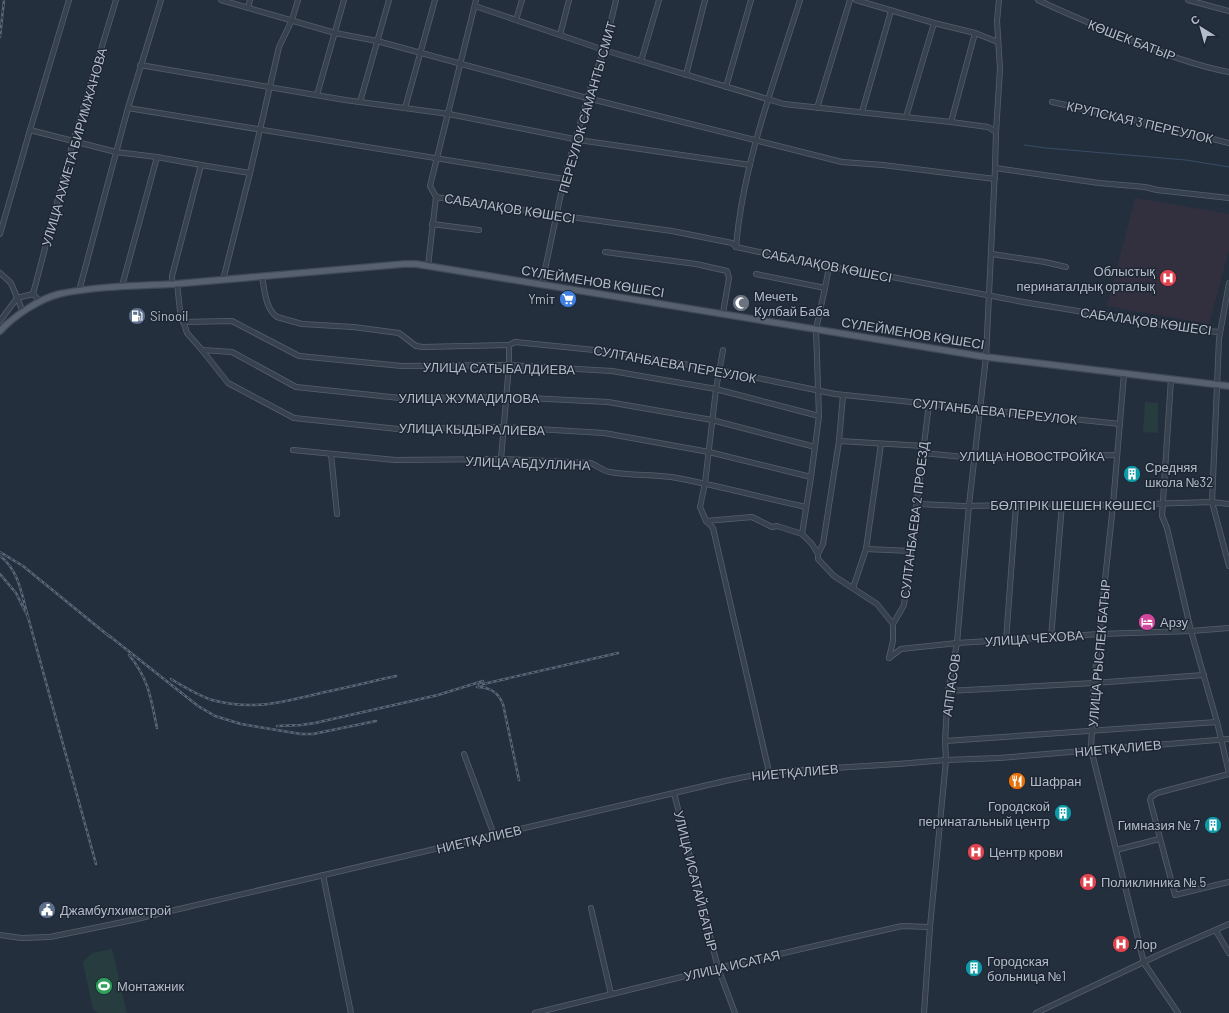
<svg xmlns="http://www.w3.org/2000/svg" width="1229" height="1013" font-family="Barlow,sans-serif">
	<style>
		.medical { fill: #32303f }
		.park { fill: #263c3f }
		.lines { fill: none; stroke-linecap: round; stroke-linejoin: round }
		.stream { stroke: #394c67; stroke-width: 1 }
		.minor-casing { stroke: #565f6c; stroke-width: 6 }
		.major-casing { stroke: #414a57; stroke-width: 8 }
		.minor { stroke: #38414e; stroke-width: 4.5 }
		.major { stroke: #56606e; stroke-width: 5.5 }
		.rail-casing { stroke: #5a6575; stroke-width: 2.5 }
		.rail { stroke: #1d2633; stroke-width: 1; stroke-dasharray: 3; stroke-linecap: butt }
		.labels { text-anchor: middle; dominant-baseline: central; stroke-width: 3; stroke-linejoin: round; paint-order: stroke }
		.street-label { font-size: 13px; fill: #b4bcc9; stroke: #1d2633 }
		.poi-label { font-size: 13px; fill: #b4bcc9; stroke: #1d2633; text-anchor: start }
	</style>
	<rect width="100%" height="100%" fill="#242f3e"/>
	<polygon class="medical" points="1135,198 1229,214 1229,250 1209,324 1107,306"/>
	<g class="park">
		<polygon points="1145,402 1158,403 1158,433 1143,432"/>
		<polygon points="112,949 127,1013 99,1013 93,1010 83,962 92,953"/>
	</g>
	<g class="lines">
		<polyline class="stream" points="1024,145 1046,148 1186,160 1229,167"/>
		<defs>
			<g id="minor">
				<polyline points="221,0 335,33 377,41 587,98 842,162 883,165 995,179"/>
				<path d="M1038,0C1069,15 1101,28 1133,41C1165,54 1196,66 1229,72"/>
				<polyline points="1188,0 1229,11"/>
				<polyline points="475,6 604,50 784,104 951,122 975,33 934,23 856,0"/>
				<polyline points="248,8 250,0"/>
				<polyline points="516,20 522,0"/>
				<polyline points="975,33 998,42"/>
				<polyline points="560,35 569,0"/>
				<polyline points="641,61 659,0"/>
				<polyline points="140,65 345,100 449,114 579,140 750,165"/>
				<polyline points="686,75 705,0"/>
				<polyline points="726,87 751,0"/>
				<polyline points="317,95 344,0"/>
				<polyline points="360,102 389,0"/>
				<polyline points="1052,102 1165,127 1229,143"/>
				<polyline points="128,108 564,179"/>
				<polyline points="405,108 435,0"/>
				<polyline points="817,108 850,0"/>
				<polyline points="862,112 891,11"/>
				<polyline points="906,117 934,23"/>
				<polyline points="951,122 988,127 996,132"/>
				<polyline points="30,130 116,152 157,157 201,165 172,276 172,284"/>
				<polyline points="201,165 250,173 279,47 292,20 298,0"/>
				<polyline points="995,168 996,132 1000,69 997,21 999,0"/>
				<polyline points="436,197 557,215 672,231 732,243 736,247 829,267 866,272 1023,302 1193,330 1220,332"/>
				<polyline points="432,224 479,230"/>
				<polyline points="0,234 30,130 69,0"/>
				<path d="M736,247C743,163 775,80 800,0"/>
				<polyline points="605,252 696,264 727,271 729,278 723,313"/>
				<polyline points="992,254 1045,262 1066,267"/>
				<polyline points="428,266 436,197 430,186 476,0"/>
				<polyline points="0,273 11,283 23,312"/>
				<polyline points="756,274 825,288 829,267"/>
				<path d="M262,277C265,291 265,308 277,317L302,324L353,327L399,333L416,346L423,347L509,345L515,342L614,352L719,370L835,394L1120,424"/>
				<polyline points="223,280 250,173"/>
				<polyline points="177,283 180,311 187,333 202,350 232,352 296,387 400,398 506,397 608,402 712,420 815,447"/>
				<polyline points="1229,283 1219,339 1212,502 1229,566"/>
				<polyline points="542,284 564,179 590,89 604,50 616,0"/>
				<polyline points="122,286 157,157"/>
				<polyline points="79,291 128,108 161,0"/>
				<polyline points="33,294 73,142 116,0"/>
				<polyline points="0,321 17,298 33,294 40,301"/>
				<polyline points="183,322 232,321 299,356 402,366 509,365 612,371 716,389 819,416"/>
				<polyline points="202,350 228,383 294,418 398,429 504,427 604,433 709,452 811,477"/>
				<polyline points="723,350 716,389 705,483 700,507 706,521 713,528 769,772"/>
				<polyline points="1124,374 1113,505 1094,683 1091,749 1144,963 1178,1013"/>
				<polyline points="1171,379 1162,516 1167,528 1191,631 1217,722 1229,773"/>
				<polyline points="839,441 924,446"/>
				<path d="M293,450L395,460L501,459L591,463C598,466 603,471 610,472C632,476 655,474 677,478C720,486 763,498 806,507"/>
				<polyline points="923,453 974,458 1117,455"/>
				<polyline points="331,454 337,514"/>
				<polyline points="501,459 509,365 509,345"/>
				<polyline points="917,504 964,506 1062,504 1113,505 1212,502 1229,504"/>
				<polyline points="706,521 752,517 772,527 777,526 802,534 812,544 818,554 818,559 834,576 877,604 893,624"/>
				<polyline points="802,534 811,477 819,416 816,329 825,288"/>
				<polyline points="866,549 911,551"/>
				<polyline points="818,554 823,544 839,441 843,395"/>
				<polyline points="853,588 866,549 881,444"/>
				<polyline points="1051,638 1062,504"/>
				<polyline points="1006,641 1016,505"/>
				<polyline points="889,658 901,649 957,643 1100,634 1191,631 1229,628"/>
				<polyline points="889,658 893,641 893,624 904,605 929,404"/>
				<polyline points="948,691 1094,683 1204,675"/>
				<polyline points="945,741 1217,722"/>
				<polyline points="464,754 494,835"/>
				<polyline points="1229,774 1157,793 1151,797 1150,800 1175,895 1229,882"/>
				<polyline points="674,793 718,968 735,1013"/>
				<polyline points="1116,850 1159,839"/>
				<polyline points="323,875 351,1013"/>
				<polyline points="591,908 611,994"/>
				<polyline points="1216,931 1229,953"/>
				<polyline points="0,935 21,938 50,937 128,921 725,781 769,772 898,764 946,760 999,758 1229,739"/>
				<polyline points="535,1013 718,968 902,926 930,927"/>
				<polyline points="924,1013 930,927 946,760 945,741 948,691 957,643 969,505 986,357 995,168 1099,183 1145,187 1157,190 1229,198"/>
				<polyline points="1036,1013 1165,952 1229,924"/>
			</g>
			<path id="major" d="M0,331C14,316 39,299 59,294C96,286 136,286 174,284C250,278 327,271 404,264H416L986,357L1229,386"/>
		</defs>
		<use href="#minor" class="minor-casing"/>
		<use href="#major" class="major-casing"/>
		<use href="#minor" class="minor"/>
		<use href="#major" class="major"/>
		<defs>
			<g id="rail">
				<polyline points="0,37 4,0"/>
				<polyline points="0,552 23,566 110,637"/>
				<path d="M0,556C19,570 22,596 28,617L16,593L0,574"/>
				<polyline points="28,617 96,864"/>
				<polyline points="107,634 198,706 215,716 241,724 301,734 313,734 376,721"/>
				<path d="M129,655C149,679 151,699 157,728"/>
				<path d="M171,679C184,687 197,695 212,700C253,711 285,702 325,692C349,687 373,681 396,676"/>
				<polyline points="479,685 618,653"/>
				<path d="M477,687C490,687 498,692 503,704L519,780"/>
				<polyline points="277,726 301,725 315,723 438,695 483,681"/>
			</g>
		</defs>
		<use href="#rail" class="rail-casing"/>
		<use href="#rail" class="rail"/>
	</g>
	<defs>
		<symbol id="hospital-disc" viewBox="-11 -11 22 22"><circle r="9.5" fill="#e0444e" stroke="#1d2633"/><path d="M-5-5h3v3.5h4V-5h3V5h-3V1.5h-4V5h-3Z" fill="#fff"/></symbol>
		<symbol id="supermarket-disc" viewBox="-11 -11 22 22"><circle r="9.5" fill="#3f7fe0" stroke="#1d2633"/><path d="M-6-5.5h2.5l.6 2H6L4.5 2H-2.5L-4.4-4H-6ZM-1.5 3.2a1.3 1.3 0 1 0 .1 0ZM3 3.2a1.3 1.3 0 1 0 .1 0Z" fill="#fff"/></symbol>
		<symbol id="mosque-disc" viewBox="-11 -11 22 22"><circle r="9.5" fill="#6b7280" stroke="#1d2633"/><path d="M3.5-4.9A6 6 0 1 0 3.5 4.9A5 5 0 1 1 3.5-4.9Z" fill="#fff"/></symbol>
		<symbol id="fuel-disc" viewBox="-11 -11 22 22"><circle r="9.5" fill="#5c6f8a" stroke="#1d2633"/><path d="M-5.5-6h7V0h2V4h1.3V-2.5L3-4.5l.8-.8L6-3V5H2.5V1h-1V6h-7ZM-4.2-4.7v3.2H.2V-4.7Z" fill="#fff"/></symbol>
		<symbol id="building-disc" viewBox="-11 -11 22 22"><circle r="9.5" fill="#0f9aa8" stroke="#1d2633"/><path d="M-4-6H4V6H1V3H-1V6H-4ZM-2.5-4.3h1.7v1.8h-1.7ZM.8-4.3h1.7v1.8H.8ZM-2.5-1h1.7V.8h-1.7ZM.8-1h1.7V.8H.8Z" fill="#fff"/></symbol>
		<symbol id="hotel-disc" viewBox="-11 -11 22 22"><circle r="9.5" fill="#d1479c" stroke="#1d2633"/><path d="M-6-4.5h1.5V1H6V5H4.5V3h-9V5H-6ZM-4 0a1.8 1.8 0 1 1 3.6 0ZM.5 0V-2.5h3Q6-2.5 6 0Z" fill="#fff"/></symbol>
		<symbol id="restaurant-disc" viewBox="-11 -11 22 22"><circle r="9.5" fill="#e8710a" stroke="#1d2633"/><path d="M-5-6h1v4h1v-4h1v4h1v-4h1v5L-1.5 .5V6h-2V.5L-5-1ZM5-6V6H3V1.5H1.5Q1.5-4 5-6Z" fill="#fff"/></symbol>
		<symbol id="civic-disc" viewBox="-11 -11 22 22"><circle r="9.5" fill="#5c6f8a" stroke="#1d2633"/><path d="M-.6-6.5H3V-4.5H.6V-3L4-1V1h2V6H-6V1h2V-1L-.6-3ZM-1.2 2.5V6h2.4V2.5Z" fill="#fff"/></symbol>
		<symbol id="stadium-disc" viewBox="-11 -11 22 22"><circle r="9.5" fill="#2e9e5b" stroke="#1d2633"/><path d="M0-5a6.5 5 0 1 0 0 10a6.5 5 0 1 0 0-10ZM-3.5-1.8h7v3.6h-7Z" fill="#fff"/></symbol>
	</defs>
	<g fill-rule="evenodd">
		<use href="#hospital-disc" x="1158" y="268" width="20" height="20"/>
		<use href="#supermarket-disc" x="558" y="289" width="20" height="20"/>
		<use href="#mosque-disc" x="731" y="293" width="20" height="20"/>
		<use href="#fuel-disc" x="127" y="306" width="20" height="20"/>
		<use href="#building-disc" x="1122" y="464" width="20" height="20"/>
		<use href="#hotel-disc" x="1137" y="612" width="20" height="20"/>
		<use href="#restaurant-disc" x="1007" y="771" width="20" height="20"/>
		<use href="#building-disc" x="1053" y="803" width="20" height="20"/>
		<use href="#building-disc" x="1203" y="815" width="20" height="20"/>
		<use href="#hospital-disc" x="966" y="842" width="20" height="20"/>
		<use href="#hospital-disc" x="1078" y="872" width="20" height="20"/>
		<use href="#civic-disc" x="37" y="900" width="20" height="20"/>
		<use href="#hospital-disc" x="1111" y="934" width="20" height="20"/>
		<use href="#building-disc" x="964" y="958" width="20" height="20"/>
		<use href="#stadium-disc" x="94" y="976" width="20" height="20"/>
	</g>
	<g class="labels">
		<g class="street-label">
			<text transform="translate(1132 40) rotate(21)">КӨШЕК БАТЫР</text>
			<text transform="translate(587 107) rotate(-74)">ПЕРЕУЛОК САМАНТЫ СМИТ</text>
			<text transform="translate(1140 122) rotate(13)">КРУПСКАЯ 3 ПЕРЕУЛОК</text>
			<text transform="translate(74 147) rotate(-74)">УЛИЦА АХМЕТА БИРИМЖАНОВА</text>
			<text transform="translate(510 208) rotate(9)">САБАЛАҚОВ КӨШЕСІ</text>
			<text transform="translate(827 265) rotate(11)">САБАЛАҚОВ КӨШЕСІ</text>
			<text transform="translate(593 281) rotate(9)">СҮЛЕЙМЕНОВ КӨШЕСІ</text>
			<text transform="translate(1146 321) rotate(8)">САБАЛАҚОВ КӨШЕСІ</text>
			<text transform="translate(913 333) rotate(9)">СҮЛЕЙМЕНОВ КӨШЕСІ</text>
			<text transform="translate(675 364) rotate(10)">СУЛТАНБАЕВА ПЕРЕУЛОК</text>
			<text transform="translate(499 368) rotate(1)">УЛИЦА САТЫБАЛДИЕВА</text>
			<text x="469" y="398">УЛИЦА ЖУМАДИЛОВА</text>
			<text transform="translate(995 411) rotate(6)">СУЛТАНБАЕВА ПЕРЕУЛОК</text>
			<text transform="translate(472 429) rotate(1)">УЛИЦА КЫДЫРАЛИЕВА</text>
			<text x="1032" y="456">УЛИЦА НОВОСТРОЙКА</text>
			<text transform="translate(528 463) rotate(2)">УЛИЦА АБДУЛЛИНА</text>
			<text x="1073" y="505">БӨЛТІРІК ШЕШЕН КӨШЕСІ</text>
			<text transform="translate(914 520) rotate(-83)">СУЛТАНБАЕВА 2 ПРОЕЗД</text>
			<text transform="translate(1034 638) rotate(-4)">УЛИЦА ЧЕХОВА</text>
			<text transform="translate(1099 653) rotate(-85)">УЛИЦА РЫСПЕК БАТЫР</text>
			<text transform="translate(951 685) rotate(-82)">АППАСОВ</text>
			<text transform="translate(1118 748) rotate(-5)">НИЕТҚАЛИЕВ</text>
			<text transform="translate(795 772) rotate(-5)">НИЕТҚАЛИЕВ</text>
			<text transform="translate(479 839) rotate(-13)">НИЕТҚАЛИЕВ</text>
			<text transform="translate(696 881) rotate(76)">УЛИЦА ИСАТАЙ БАТЫР</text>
			<text transform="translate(732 965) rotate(-13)">УЛИЦА ИСАТАЯ</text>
		</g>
		<g class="poi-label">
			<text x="1155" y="271" text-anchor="end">Облыстық<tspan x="1155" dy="15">перинаталдық орталық</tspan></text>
			<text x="754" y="296">Мечеть<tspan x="754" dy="15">Кулбай Баба</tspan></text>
			<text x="555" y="299" text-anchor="end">Ymiт</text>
			<text x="150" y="316">Sinooil</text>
			<text x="1145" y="467">Средняя<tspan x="1145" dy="15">школа №32</tspan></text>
			<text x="1160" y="622">Арзу</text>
			<text x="1030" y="781">Шафран</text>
			<text x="1050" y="806" text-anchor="end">Городской<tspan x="1050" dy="15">перинатальный центр</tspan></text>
			<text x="1200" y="825" text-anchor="end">Гимназия № 7</text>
			<text x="989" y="852">Центр крови</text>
			<text x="1101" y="882">Поликлиника № 5</text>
			<text x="60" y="910">Джамбулхимстрой</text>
			<text x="1134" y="944">Лор</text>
			<text x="987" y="961">Городская<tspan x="987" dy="15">больница №1</tspan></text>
			<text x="117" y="986">Монтажник</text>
		</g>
	</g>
	<g transform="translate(1201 28) rotate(323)" stroke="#1d2633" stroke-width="3" paint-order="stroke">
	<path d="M0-3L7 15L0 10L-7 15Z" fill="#b4bcc9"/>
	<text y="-6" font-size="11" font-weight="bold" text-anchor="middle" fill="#b4bcc9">С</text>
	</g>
</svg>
